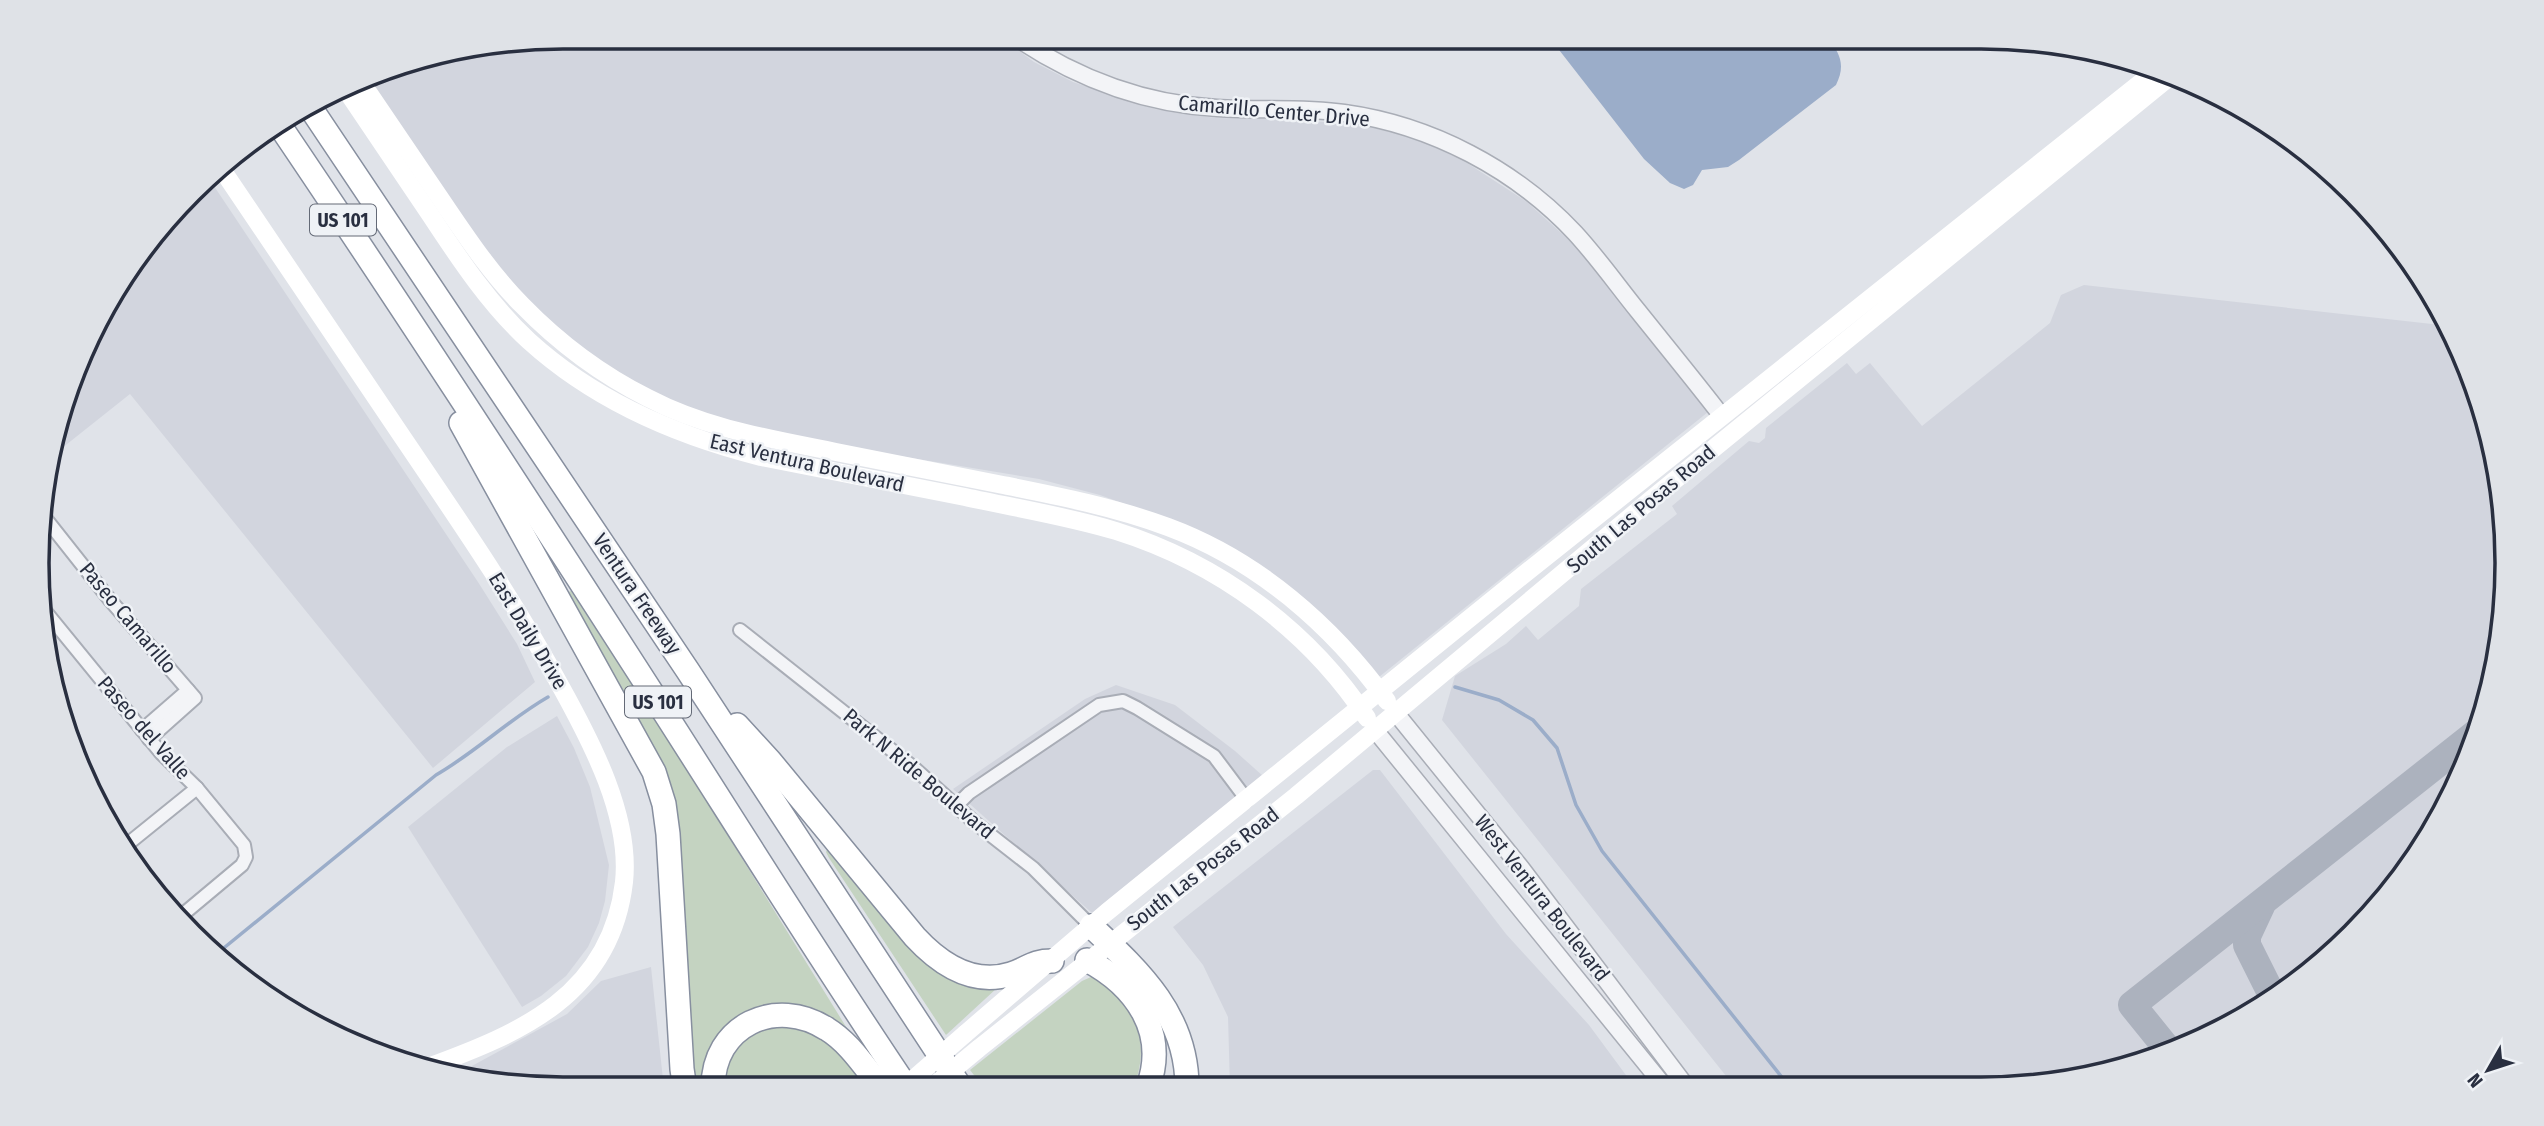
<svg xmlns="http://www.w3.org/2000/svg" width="2544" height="1126" font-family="'Fira Sans Condensed',sans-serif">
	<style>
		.built { fill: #d2d5de }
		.green { fill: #c4d3c1 }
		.water { fill: #9badc9 }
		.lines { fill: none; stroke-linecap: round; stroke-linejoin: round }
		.stream { stroke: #9badc9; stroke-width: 3.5 }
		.taxiway { stroke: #acb2be; stroke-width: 28 }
		.minor-casing { stroke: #a9adb6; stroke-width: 16 }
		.tertiary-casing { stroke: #a9adb6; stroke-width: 19 }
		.motorway-casing { stroke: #878f9f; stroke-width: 26 }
		.minor { stroke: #f3f4f7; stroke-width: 12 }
		.tertiary { stroke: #f3f4f7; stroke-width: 16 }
		.secondary { stroke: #fff; stroke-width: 18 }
		.motorway { stroke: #fff; stroke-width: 23 }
		.secondary-bridge { stroke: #fff; stroke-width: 18 }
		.labels { text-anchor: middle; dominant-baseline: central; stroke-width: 5; stroke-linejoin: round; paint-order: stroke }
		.shield { fill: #eff2f6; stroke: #646a77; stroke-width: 2 }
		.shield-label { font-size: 19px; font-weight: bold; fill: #292f40 }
		.street-label { font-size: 21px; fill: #292f40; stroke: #eff2f6 }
		.rim { fill: none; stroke: #292f40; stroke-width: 3.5 }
	</style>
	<rect width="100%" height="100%" fill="#e0e3e9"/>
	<g class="built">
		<polygon points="563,37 1000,37 1034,62 1073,82 1155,109 1215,118 1299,120 1361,125 1411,137 1461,159 1527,202 1581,251 1708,412 1379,677 1180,524 1100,495 1039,479 796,439 730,424 679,404 626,379 577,345 539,312 481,246 366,77 393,65"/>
		<polygon points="208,177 478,582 517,644 535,682 433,768 130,394 47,460 107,300"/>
		<polygon points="2084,285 2450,326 2489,427 2506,529 2503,632 2479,733 2399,883 2302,980 2183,1049 2050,1085 1734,1086 1442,720 1455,676 1506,644 1526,626 1538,640 1579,606 1581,589 1677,514 1672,506 1749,441 1759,443 1765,438 1766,428 1847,363 1856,374 1870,363 1922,426 2050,323 2061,295"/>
		<polygon points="1116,685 1175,705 1235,751 1263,776 1092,913 953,789 1085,699"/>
		<polygon points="557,716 574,748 590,787 609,865 605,901 599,923 588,947 566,976 541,996 522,1007 408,827 507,747"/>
		<polygon points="1373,770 1380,770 1506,934 1589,1025 1634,1086 1230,1087 1228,1017 1203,965 1173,927"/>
		<polygon points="651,967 664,1089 563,1089 456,1072 470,1067 567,1014 601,981"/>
	</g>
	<g class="green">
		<polygon points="571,591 680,758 848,1030 842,1035 754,1014 707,1089 695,1089 675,829 562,594"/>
		<polygon points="828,847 912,943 997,988 946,1035 829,858 826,852"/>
		<path d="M1091,977C1103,978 1110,985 1117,995C1142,1027 1147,1049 1134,1087L984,1088L970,1070L1082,981Z"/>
		<polygon points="776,1024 810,1030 840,1051 871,1088 720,1089 722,1069 742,1038"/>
	</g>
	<path class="water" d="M1549,37H1827C1840,53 1846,65 1836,85L1739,160L1728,167L1702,170L1693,185L1684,189L1670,183L1644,159Z"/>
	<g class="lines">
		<g class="stream">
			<polyline points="1455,687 1499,700 1533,720 1557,748 1576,805 1602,851 1788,1085"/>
			<path d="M214,956L436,775C476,752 508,720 548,697"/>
		</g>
		<g class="taxiway">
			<polyline points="2261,906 2247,936 2247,945 2273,997"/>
			<polyline points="2170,1052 2132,1005 2480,730"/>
		</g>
		<defs>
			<g id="minor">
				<polyline points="359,90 390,66"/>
				<polyline points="42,514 110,600 195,698 149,739"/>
				<polyline points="41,606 161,753 197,788 244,845 246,857 242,865 181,916"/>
				<polyline points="740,630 913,767 974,822 1033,868 1091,926"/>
				<polyline points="142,730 188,690"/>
				<polyline points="956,806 969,793 1099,705 1123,701 1137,708 1214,756 1247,800"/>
				<polyline points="107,825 120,842"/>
				<polyline points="124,847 197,788"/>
			</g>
			<g id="tertiary">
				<path d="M1015,37C1076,78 1143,104 1217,108C1259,111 1302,107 1344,113C1431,125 1515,169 1575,233C1598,258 1617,285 1638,311C1666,346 1694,380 1721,415"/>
				<polyline points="1395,712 1522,869 1686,1086"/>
				<polyline points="1375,730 1664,1086"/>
			</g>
			<g id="motorway">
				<polyline points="308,104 688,671 961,1088"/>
				<path d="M278,123C399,302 517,483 634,665C725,806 813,949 907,1088"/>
				<polyline points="461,423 654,772 664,804 668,834 682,1069 685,1089"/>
				<path d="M737,725L770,761L915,937C940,964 973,986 1011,974C1029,968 1032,961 1052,961"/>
				<path d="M1091,926C1140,972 1187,1015 1187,1087"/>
				<path d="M1087,960C1136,986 1168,1032 1148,1087"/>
				<path d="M713,1089C712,1025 776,996 827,1029C850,1043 865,1068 882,1088"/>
			</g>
		</defs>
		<use href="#minor" class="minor-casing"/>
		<use href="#tertiary" class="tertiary-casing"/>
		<use href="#motorway" class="motorway-casing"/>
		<use href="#minor" class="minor"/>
		<use href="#tertiary" class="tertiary"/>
		<g class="secondary">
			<path d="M360,80C386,118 412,157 438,195C464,233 489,272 522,305C558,342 602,375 648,398C707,429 772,439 836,452C891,463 947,474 1003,485C1058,496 1114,507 1168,527C1257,560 1332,625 1387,701"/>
			<path d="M344,87C373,130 402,173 431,216C460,260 490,305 529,341C594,400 677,436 761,457C829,470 897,484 965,497C1015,508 1067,516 1116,531C1218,563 1308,629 1367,718"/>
			<path d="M219,165C278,252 336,339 395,426C453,512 512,596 561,687C592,743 631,817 624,882C611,995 521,1033 428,1067"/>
			<polyline points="965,1034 1107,912 1522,576 2159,68"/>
			<polyline points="978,1049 1296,796 1648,502 2172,75"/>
		</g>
		<use href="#motorway" class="motorway"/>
		<g class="secondary-bridge">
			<polyline points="903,1088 965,1034"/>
			<polyline points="931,1088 978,1049"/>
		</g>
	</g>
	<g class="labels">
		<g class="shield">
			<rect x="310" y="204.5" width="66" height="31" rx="5"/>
			<rect x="625" y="686.5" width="66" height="31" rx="5"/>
		</g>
		<g class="shield-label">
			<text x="343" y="220">US 101</text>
			<text x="658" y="702">US 101</text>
		</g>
		<g class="street-label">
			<text transform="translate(1274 111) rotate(5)">Camarillo Center Drive</text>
			<text transform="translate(807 463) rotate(13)">East Ventura Boulevard</text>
			<text transform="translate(1641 509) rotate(-40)">South Las Posas Road</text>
			<text transform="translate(637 594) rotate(56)">Ventura Freeway</text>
			<text transform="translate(128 618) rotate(50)">Paseo Camarillo</text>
			<text transform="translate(528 631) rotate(59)">East Daily Drive</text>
			<text transform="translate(144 728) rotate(49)">Paseo del Valle</text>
			<text transform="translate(919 774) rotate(40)">Park N Ride Boulevard</text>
			<text transform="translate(1203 869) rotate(-38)">South Las Posas Road</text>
			<text transform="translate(1542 898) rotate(52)">West Ventura Boulevard</text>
		</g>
	</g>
	<path d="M0 0H2544V1126H0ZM563 49H1981A514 514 0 0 1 2495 563V563A514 514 0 0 1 1981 1077H563A514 514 0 0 1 49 563V563A514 514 0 0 1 563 49Z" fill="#dfe2e7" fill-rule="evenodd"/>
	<path class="rim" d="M563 49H1981A514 514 0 0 1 2495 563V563A514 514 0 0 1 1981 1077H563A514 514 0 0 1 49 563V563A514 514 0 0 1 563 49Z"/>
	<g transform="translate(2488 1070) rotate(231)" stroke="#eff2f6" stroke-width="5" paint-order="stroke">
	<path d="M0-5L12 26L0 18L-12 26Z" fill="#292f40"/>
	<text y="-10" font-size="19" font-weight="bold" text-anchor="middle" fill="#292f40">N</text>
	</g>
</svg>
